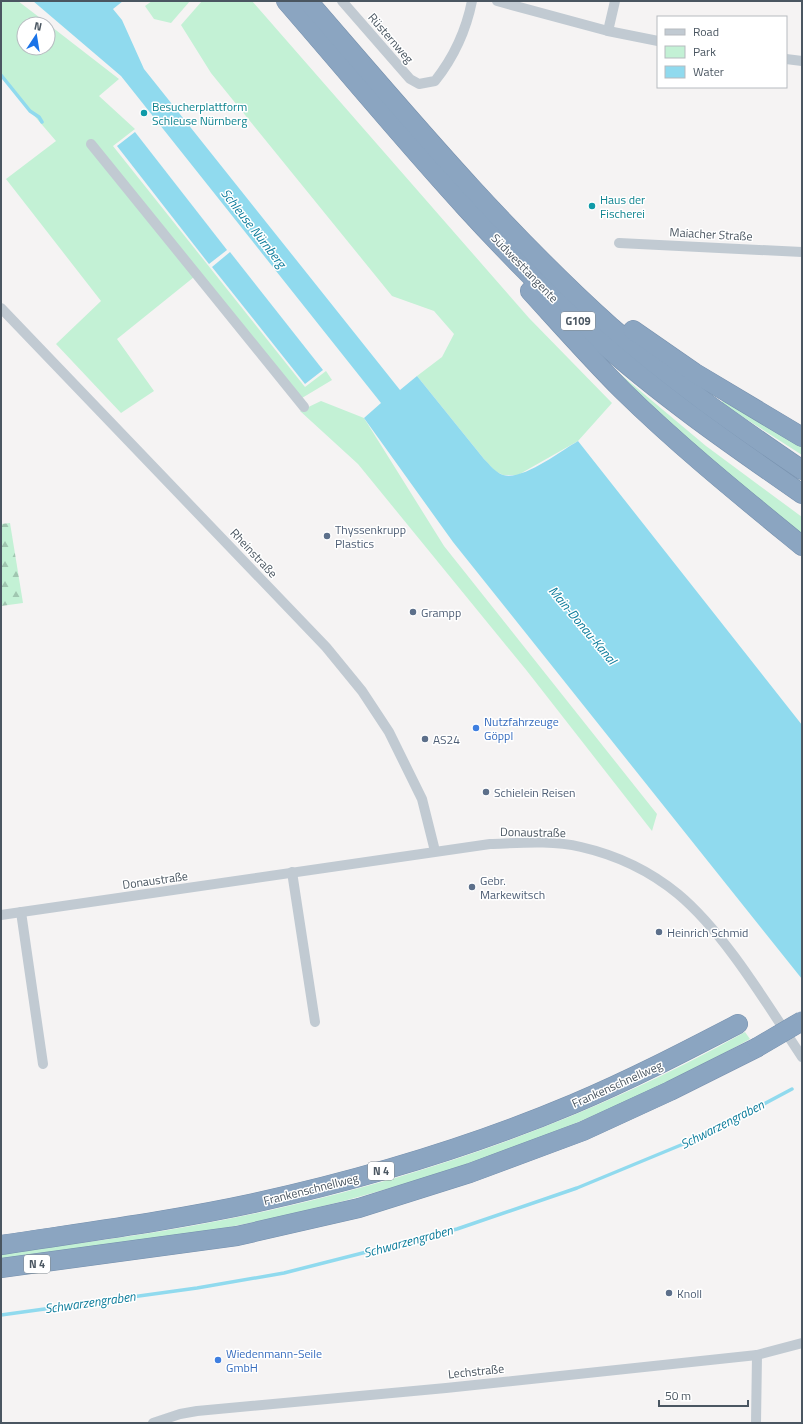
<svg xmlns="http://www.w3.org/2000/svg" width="803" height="1424" font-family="'Titillium Web',sans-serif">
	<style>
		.green { fill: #c3f1d5 }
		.forest { fill: url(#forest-firs) }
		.water { fill: #90daee }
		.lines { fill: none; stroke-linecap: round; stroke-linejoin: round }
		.stream { stroke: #90daee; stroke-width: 3.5 }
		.highway-casing { stroke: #7690ad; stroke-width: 20 }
		.street { stroke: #c1cad2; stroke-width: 10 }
		.highway { stroke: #8ba5c1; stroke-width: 19 }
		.highway-bridge-casing { stroke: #7690ad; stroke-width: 20; stroke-linecap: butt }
		.highway-bridge { stroke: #8ba5c1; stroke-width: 19 }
		.culture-dot { fill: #0f9aa8; stroke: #fff; stroke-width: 1.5 }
		.service-dot { fill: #5c6f8a; stroke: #fff; stroke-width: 1.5 }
		.shop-dot { fill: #3f7fe0; stroke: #fff; stroke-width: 1.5 }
		.labels { text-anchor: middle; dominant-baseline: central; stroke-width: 3; stroke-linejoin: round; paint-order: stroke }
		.shield { fill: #fff; stroke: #808990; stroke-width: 1 }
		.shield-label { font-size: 11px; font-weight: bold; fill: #4a5661 }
		.street-label { font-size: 12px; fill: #4a5661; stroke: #fff }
		.culture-label { font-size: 12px; fill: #0d838f; stroke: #fff; text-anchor: start }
		.service-label { font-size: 12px; fill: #4e5e75; stroke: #fff; text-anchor: start }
		.shop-label { font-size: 12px; fill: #366cbe; stroke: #fff; text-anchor: start }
		.water-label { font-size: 13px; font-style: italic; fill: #0c7c9b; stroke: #fff }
	</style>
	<defs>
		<pattern id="forest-firs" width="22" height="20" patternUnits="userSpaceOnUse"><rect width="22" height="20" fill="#c3f1d5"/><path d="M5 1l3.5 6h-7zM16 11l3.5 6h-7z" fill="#a0c6b0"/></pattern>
	</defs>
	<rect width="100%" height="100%" fill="#f5f3f3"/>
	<g class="green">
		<polygon points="1,1 18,1 48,24 24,24 24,48 48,48 48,24 119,79 99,96 135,129 113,146 305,387 326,371 332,380 302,398 199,273 117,339 154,391 121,413 56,344 101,301 6,179 56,141 1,77"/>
		<polygon points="152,1 190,1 171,23 154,19 145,6"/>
		<polygon points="202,1 252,1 529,318 612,403 578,441 518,475 503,475 495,471 484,459 417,376 442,357 454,334 434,311 392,296 211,73 181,25"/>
		<polygon points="613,368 706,446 802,517 802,539 716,469"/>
		<polygon points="726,397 802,443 802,455 721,403"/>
		<polygon points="321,401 364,418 444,546 657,814 652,831 527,671 358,464 300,411"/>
		<path d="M745,1032L750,1039C605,1120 447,1178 286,1215C192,1237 96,1248 1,1262V1253C96,1242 191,1229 284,1207C444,1170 601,1113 745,1032Z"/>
	</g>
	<polygon class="forest" points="10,523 23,603 1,606 1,524"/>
	<g class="water">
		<path d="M33,1H123L113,9L122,20L144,69L400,390L417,376L484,459C490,465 495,472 503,475C522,481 561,451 578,441L802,725V979L453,542L364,418L381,403L121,76Z"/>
		<polygon points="135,132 227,250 209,264 117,146"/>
		<polygon points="230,252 323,370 305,384 212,267"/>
	</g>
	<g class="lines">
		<g class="stream">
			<polyline points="1,75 30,111 39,117 42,122"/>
			<polyline points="1,1315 197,1288 284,1273 457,1229 577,1188 710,1133 792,1089"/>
		</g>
		<defs>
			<g id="highway">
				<path d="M286,1C385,115 480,234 593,335C658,394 730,444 802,494"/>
				<path d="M308,1C405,113 500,227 610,326C670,379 736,425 802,470"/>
				<path d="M530,291C561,325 591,359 623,391C679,446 741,496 802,546"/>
				<polyline points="633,330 695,373 802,437"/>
				<path d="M1,1245C85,1232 171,1221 254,1203C363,1179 471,1147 573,1104C630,1080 684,1052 738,1024"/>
				<polyline points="1,1268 237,1236 359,1208 470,1173 583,1131 670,1091 756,1048"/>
			</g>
		</defs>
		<use href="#highway" class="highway-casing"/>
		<g class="street">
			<path d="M342,1L410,79L419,84L435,81C454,57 466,31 472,1"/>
			<polyline points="497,1 608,31 658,41"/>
			<polyline points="608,31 615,1"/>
			<polyline points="786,59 802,61"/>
			<polyline points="91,144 304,407"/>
			<polyline points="619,243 802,252"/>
			<polyline points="1,308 326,647 362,691 389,732 422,799 435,851"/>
			<polyline points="292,872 315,1022"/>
			<polyline points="21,912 43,1064"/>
			<path d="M1,915L490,844C520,843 551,840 581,847C616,855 650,871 678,894C725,933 768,1006 802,1057"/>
			<polyline points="153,1423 180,1414 197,1411 446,1388 757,1355 802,1343"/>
			<polyline points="756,1423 757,1355"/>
		</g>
		<use href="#highway" class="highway"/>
		<defs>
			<polyline id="highway-bridge" points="756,1048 802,1021"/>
		</defs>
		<use href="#highway-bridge" class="highway-bridge-casing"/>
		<use href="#highway-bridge" class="highway-bridge"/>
	</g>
	<g class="culture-dot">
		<circle cx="144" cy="113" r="4"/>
		<circle cx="592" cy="206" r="4"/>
	</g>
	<g class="service-dot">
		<circle cx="327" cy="536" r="4"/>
		<circle cx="413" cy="612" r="4"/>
		<circle cx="425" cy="739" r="4"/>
		<circle cx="486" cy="792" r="4"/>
		<circle cx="472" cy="887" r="4"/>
		<circle cx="659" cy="932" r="4"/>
		<circle cx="669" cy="1293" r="4"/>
	</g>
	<g class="shop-dot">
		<circle cx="476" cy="728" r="4"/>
		<circle cx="218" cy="1360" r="4"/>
	</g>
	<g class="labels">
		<g class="shield">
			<rect x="561" y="312" width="34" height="18" rx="3"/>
			<rect x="368" y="1162" width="26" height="18" rx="3"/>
			<rect x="24" y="1255" width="26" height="18" rx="3"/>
		</g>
		<g class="shield-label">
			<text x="578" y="321">G109</text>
			<text x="381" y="1171">N 4</text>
			<text x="37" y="1264">N 4</text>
		</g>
		<g class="street-label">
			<text transform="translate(391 38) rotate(49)">Rüsternweg</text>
			<text transform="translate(711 234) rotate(3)">Maiacher Straße</text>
			<text transform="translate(525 268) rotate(46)">Südwesttangente</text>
			<text transform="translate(254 553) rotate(47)">Rheinstraße</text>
			<text transform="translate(533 832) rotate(1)">Donaustraße</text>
			<text transform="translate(155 880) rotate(-8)">Donaustraße</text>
			<text transform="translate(617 1084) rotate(-24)">Frankenschnellweg</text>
			<text transform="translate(311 1189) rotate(-14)">Frankenschnellweg</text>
			<text transform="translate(476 1371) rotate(-6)">Lechstraße</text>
		</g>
		<g class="culture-label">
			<text x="152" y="106">Besucherplattform<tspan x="152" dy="14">Schleuse Nürnberg</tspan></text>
			<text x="600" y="199">Haus der<tspan x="600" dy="14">Fischerei</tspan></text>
		</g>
		<g class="service-label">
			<text x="335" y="529">Thyssenkrupp<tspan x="335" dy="14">Plastics</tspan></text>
			<text x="421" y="612">Grampp</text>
			<text x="433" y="739">AS24</text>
			<text x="494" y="792">Schielein Reisen</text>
			<text x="480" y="880">Gebr.<tspan x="480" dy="14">Markewitsch</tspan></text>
			<text x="667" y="932">Heinrich Schmid</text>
			<text x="677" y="1293">Knoll</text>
		</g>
		<g class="shop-label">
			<text x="484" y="721">Nutzfahrzeuge<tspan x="484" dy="14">Göppl</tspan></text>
			<text x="226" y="1353">Wiedenmann-Seile<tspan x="226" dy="14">GmbH</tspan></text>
		</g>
		<g class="water-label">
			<text transform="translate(254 228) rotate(52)">Schleuse Nürnberg</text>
			<text transform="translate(583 625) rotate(50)">Main-Donau-Kanal</text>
			<text transform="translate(722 1124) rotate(-27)">Schwarzengraben</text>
			<text transform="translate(408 1241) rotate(-15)">Schwarzengraben</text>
			<text transform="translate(90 1302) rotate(-8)">Schwarzengraben</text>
		</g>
	</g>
	<rect width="803" height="1424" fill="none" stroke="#4a5661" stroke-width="4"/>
	<rect x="657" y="16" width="130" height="72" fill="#ffffff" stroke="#b7bbc0"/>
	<rect x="665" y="29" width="20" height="6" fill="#c1cad2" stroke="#b7bbc0"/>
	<text x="693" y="36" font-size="12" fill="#4a5661">Road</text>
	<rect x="665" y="46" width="20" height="12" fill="#c3f1d5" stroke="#b7bbc0"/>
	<text x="693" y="56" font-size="12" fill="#4a5661">Park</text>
	<rect x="665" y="66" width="20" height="12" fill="#90daee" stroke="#b7bbc0"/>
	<text x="693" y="76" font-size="12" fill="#4a5661">Water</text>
	<g transform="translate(36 36) rotate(12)"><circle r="19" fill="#ffffff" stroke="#b7bbc0"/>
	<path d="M0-3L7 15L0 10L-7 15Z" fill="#1a73e8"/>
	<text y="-6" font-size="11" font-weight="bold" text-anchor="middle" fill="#4a5661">N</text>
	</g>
	<path d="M659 1400v6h89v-6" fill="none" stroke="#4a5661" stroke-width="2"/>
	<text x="665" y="1400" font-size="12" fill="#4a5661" stroke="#ffffff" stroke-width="3" paint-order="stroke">50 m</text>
</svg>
